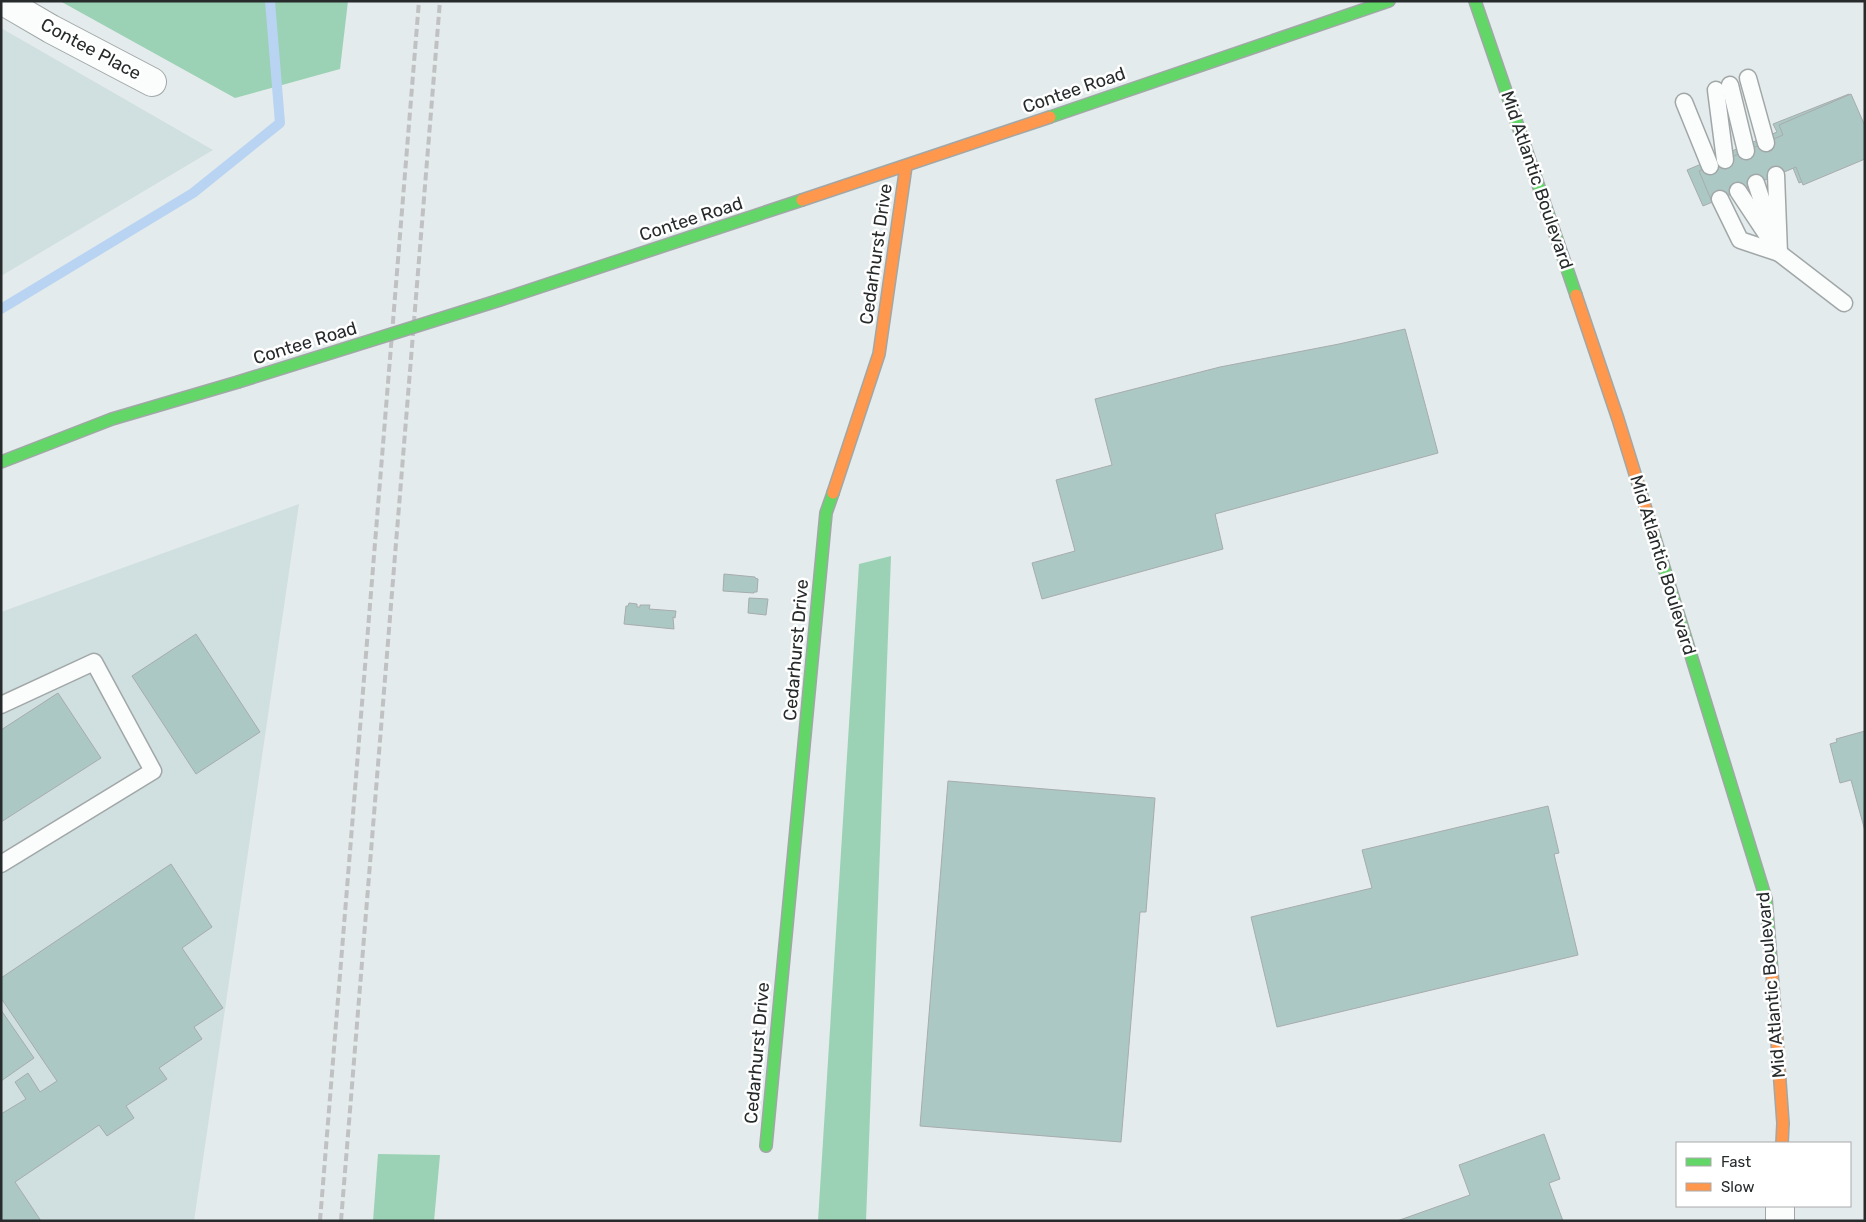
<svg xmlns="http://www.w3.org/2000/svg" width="1866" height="1222" font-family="Rubik,sans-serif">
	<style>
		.built { fill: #d0dfe0 }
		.forest { fill: #9bd1b4 }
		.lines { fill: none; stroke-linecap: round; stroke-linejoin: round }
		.stream { stroke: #b9d3f2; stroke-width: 10 }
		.building { fill: #acc8c5; stroke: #a7acac }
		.lane-casing { stroke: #a1a7a7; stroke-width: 19 }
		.street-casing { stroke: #a1a7a7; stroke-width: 30 }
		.fast-casing { stroke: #a1a7a7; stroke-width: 14 }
		.slow-casing { stroke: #a1a7a7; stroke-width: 14 }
		.lane { stroke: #fbfcfc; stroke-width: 16 }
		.street { stroke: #fbfcfc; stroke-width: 28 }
		.fast { stroke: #63d668; stroke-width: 11 }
		.slow { stroke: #ff974d; stroke-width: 11 }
		.rail { stroke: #c0c1c2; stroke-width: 4; stroke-dasharray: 8 4; stroke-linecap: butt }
		.fast-bridge-casing { stroke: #a1a7a7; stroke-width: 14; stroke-linecap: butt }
		.fast-bridge { stroke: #63d668; stroke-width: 11 }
		.labels { text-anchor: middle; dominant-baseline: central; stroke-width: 5; stroke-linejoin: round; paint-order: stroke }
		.street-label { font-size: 18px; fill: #272b2c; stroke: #fff }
	</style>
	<rect width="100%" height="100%" fill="#e4ebec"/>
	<g class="built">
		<polygon points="1,28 213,150 1,276"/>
		<polygon points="299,504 194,1221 1,1221 1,612"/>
	</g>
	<g class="forest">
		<polygon points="60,1 348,1 340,69 235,98"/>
		<polygon points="891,556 866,1221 818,1221 859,564"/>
		<polygon points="378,1154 440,1155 434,1221 373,1221"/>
	</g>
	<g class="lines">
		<polyline class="stream" points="1,309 193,193 280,123 270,1"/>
	</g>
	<g class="building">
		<polygon points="1849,94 1865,131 1865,149 1823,167 1826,173 1799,183 1793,168 1703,206 1687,170 1777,132 1773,124"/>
		<polygon points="1851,94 1865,126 1865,159 1803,185 1796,167 1712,202 1699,171 1783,135 1779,125"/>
		<polygon points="1405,329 1438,453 1215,514 1223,549 1042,599 1032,563 1075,551 1056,480 1112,465 1095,399 1220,367 1339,344"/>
		<polygon points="724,574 755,577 755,578 758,579 757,592 754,592 754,593 723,591"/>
		<polygon points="749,598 768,599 766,615 748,613"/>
		<polygon points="629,603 637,604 637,607 640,607 640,605 650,605 649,609 676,611 675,618 673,617 674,629 624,624 626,606 628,606"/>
		<polygon points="196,634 260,732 196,774 132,676"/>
		<polygon points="58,693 101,758 1,822 1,730"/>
		<polygon points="1865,731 1865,831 1851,780 1840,783 1830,744 1837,742 1836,739"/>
		<polygon points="948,781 1155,798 1146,912 1140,912 1121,1142 920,1126"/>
		<polygon points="1548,806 1559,853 1554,854 1578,955 1277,1027 1251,917 1372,888 1362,850"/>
		<polygon points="171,864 212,927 182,948 223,1008 194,1027 202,1039 159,1068 167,1079 126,1106 134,1118 107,1136 99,1125 15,1182 41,1221 1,1221 1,1114 26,1099 15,1082 28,1073 40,1092 57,1081 1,998 1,978"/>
		<polygon points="1,1010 34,1058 1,1081"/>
		<polygon points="1544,1134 1560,1179 1549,1183 1563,1221 1397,1221 1470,1195 1459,1165"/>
	</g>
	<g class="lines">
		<defs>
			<g id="lane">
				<polyline points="1748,78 1766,143"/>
				<polyline points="1730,85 1746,151"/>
				<polyline points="1716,90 1725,160"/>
				<polyline points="1684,102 1710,166"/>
				<polyline points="1776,175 1779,253"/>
				<polyline points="1756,183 1773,234"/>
				<polyline points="1738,191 1779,253 1844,303"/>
				<polyline points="1720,199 1740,240 1779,253"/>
				<polyline points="1,705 94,662 153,771 1,864"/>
			</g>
			<g id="street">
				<polyline points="3,1 51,29 152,82"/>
				<polyline points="1780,1221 1780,1206"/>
			</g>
			<g id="fast">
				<polyline points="1475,1 1576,295"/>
				<polyline points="1050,117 1389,1"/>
				<polyline points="500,300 802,200"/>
				<polyline points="1,462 112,419 238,382"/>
				<polyline points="1653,532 1766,899 1772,973"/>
				<polyline points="766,1146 826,513 833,493"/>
			</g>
			<g id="slow">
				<polyline points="802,200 1050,117"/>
				<polyline points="1576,295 1618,419 1653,532"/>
				<polyline points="833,493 879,354 906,166"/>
				<polyline points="1772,973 1783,1123 1782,1143"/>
			</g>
		</defs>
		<use href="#lane" class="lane-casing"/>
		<use href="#street" class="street-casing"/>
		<use href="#fast" class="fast-casing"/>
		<use href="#slow" class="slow-casing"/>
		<use href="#lane" class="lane"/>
		<use href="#street" class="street"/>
		<use href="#fast" class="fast"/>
		<use href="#slow" class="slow"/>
		<g class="rail">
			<polyline points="320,1221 419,1"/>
			<polyline points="341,1221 440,1"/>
		</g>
		<defs>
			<polyline id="fast-bridge" points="238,382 500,300"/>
		</defs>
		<use href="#fast-bridge" class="fast-bridge-casing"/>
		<use href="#fast-bridge" class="fast-bridge"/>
	</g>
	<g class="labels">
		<g class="street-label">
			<text transform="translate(91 49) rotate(28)">Contee Place</text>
			<text transform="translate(1074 90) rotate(-19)">Contee Road</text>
			<text transform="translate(1537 180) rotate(71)">Mid Atlantic Boulevard</text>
			<text transform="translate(691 219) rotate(-18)">Contee Road</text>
			<text transform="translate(876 254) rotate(-82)">Cedarhurst Drive</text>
			<text transform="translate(305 343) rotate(-17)">Contee Road</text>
			<text transform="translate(1663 565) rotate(73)">Mid Atlantic Boulevard</text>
			<text transform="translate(796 650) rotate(-85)">Cedarhurst Drive</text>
			<text transform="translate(1771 985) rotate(-95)">Mid Atlantic Boulevard</text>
			<text transform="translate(757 1053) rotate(-85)">Cedarhurst Drive</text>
		</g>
	</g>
	<rect width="1866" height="1222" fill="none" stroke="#272b2c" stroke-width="5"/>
	<rect x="1676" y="1142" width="175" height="65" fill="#ffffff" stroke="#a9aaab"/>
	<rect x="1686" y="1158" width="25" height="8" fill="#63d668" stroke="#a9aaab"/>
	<text x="1721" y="1167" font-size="15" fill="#272b2c">Fast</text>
	<rect x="1686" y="1183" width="25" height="8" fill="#ff974d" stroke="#a9aaab"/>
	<text x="1721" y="1192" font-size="15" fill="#272b2c">Slow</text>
</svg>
